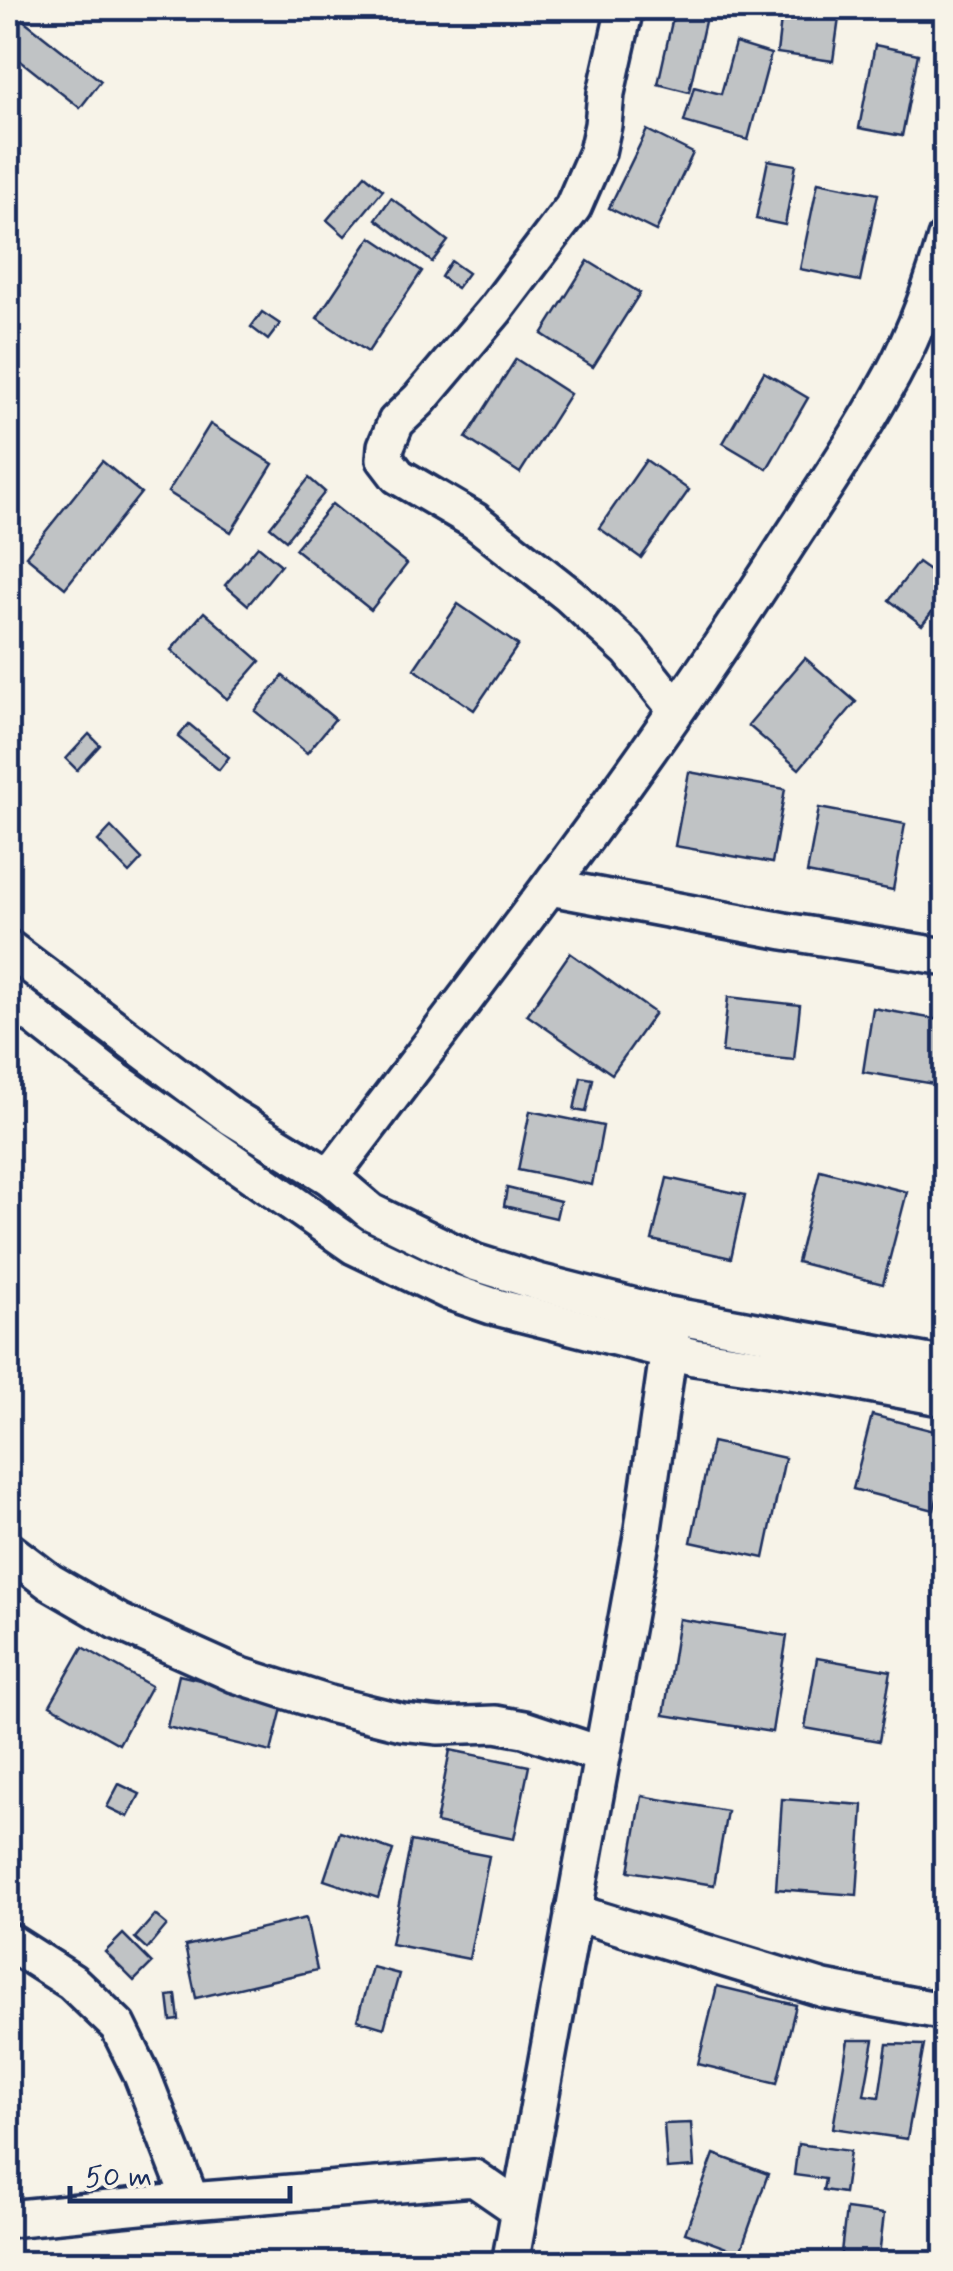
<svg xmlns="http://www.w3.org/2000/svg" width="953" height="2271" font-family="Mynerve,sans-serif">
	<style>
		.building { fill: #c0c3c5; stroke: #1b2f5e; stroke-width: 2.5 }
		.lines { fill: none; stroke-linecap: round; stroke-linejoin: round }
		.street-casing { stroke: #1b2f5e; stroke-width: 42 }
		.street { stroke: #f7f3e8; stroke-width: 35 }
	</style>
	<rect width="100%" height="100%" fill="#f7f3e8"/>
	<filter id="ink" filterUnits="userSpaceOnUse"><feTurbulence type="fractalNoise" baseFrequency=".01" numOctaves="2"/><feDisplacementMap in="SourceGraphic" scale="20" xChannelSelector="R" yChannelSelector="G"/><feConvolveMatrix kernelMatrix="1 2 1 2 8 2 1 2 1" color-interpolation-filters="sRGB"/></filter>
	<g filter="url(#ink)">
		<g class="building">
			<polygon points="8,8 101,81 80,108 8,51"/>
			<polygon points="675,8 708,8 689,92 658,84"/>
			<polygon points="782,11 839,18 833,61 777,53"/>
			<polygon points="735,43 771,54 748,140 684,122 694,87 721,94"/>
			<polygon points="875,45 918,54 902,136 859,128"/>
			<polygon points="647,130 693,153 656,231 609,208"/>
			<polygon points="768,160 796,165 785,225 756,219"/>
			<polygon points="365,175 383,190 345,236 327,220"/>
			<polygon points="818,182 878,194 860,281 800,269"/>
			<polygon points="391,198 448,241 432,262 376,219"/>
			<polygon points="371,237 422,271 368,352 317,318"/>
			<polygon points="451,261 468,273 457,288 441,277"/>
			<polygon points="588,261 640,293 593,367 542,334"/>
			<polygon points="262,312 280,324 268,340 251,327"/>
			<polygon points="516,359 570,394 520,473 466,438"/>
			<polygon points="764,372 808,398 767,469 723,443"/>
			<polygon points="210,424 273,464 231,532 168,492"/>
			<polygon points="646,460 689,490 641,558 599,528"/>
			<polygon points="102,461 141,493 65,588 26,556"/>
			<polygon points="309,478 325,492 286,540 270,527"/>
			<polygon points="332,504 407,564 371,610 295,549"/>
			<polygon points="258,546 281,565 248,605 225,585"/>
			<polygon points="918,562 946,582 946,593 922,625 889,600"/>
			<polygon points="458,604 518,645 474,710 414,669"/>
			<polygon points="204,612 260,661 227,699 171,650"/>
			<polygon points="805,658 856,702 799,769 748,725"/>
			<polygon points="283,676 335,719 307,753 255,711"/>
			<polygon points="189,724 229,757 219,770 178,737"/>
			<polygon points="89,734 100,745 77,770 66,759"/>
			<polygon points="689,772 785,789 772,863 675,846"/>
			<polygon points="819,808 905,824 893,890 807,873"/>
			<polygon points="111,827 142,859 129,873 98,841"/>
			<polygon points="946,850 946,894 938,892"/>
			<polygon points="570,953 655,1013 612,1074 527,1015"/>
			<polygon points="728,997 800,1005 794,1060 722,1053"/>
			<polygon points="873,1008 946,1021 946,1051 940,1085 863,1072"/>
			<polygon points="581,1077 593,1079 586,1112 574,1110"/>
			<polygon points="530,1111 603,1126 592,1185 518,1170"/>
			<polygon points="820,1170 907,1192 883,1284 797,1262"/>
			<polygon points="667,1178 745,1195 731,1258 652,1240"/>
			<polygon points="507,1188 560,1201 556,1218 504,1206"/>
			<polygon points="946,1267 946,1330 936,1328"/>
			<polygon points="872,1415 946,1434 946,1465 934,1510 853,1489"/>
			<polygon points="712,1442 785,1458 764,1558 691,1542"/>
			<polygon points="679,1619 787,1636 772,1732 664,1715"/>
			<polygon points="83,1647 151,1686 119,1744 50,1705"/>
			<polygon points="817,1658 891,1671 879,1741 805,1728"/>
			<polygon points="179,1675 284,1700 271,1752 167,1727"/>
			<polygon points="450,1750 529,1766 514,1839 436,1823"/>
			<polygon points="119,1784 140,1794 128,1817 107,1807"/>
			<polygon points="642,1796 727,1811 714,1885 629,1871"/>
			<polygon points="782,1799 863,1805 857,1895 776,1889"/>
			<polygon points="340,1832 393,1850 378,1898 324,1880"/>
			<polygon points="411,1841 489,1856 469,1959 391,1944"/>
			<polygon points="155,1915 167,1925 147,1949 135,1938"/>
			<polygon points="306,1918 317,1970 196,1998 185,1946"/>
			<polygon points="123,1934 152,1963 134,1981 105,1952"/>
			<polygon points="372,1967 399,1974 384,2028 357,2020"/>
			<polygon points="717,1986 796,2005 777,2083 698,2064"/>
			<polygon points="176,1995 179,2020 171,2021 168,1996"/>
			<polygon points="848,2040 874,2040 864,2095 879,2097 887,2044 924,2045 907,2139 833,2128"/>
			<polygon points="691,2123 694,2167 667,2169 664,2124"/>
			<polygon points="798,2144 850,2151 844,2193 823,2190 825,2179 794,2175"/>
			<polygon points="714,2154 768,2174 740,2253 685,2233"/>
			<polygon points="846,2209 884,2214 878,2264 840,2261"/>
		</g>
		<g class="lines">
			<defs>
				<g id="street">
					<polyline points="625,8 606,93 603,125 597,152 573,207 495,310 419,400 396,422 386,446 385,459 398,476 475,521 569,595 629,650 676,709"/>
					<polyline points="550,887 784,931 946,957"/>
					<polyline points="8,948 232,1117 330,1177 371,1212 474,1262 538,1282 663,1314 946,1366"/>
					<polyline points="8,996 110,1076 354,1246 448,1291 492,1306 694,1357 837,1378 946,1398"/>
					<path d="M330,1177C487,970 647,765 786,546C819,495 854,445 883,392C911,344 931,292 946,238"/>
					<polyline points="8,1550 50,1582 119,1622 235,1674 329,1704 402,1722 439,1726 496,1724 524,1729 602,1755"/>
					<polyline points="573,1912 824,1989 946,2012"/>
					<polyline points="8,1941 72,1982 118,2026 142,2075 191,2201"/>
					<polyline points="8,2219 191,2201 474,2178 519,2209"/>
					<polyline points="510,2264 642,1536 672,1327"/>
				</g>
			</defs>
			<use href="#street" class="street-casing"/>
			<use href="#street" class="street"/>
		</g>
	</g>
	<rect width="953" height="2271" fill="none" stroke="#f7f3e8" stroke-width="40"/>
	<rect x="20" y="20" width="913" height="2231" fill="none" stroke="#1b2f5e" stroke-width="4" filter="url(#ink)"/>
	<path d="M70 2186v15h220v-15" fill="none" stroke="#1b2f5e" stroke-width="5"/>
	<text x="85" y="2186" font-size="30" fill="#1b2f5e" stroke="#f7f3e8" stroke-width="8" paint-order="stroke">50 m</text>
</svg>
